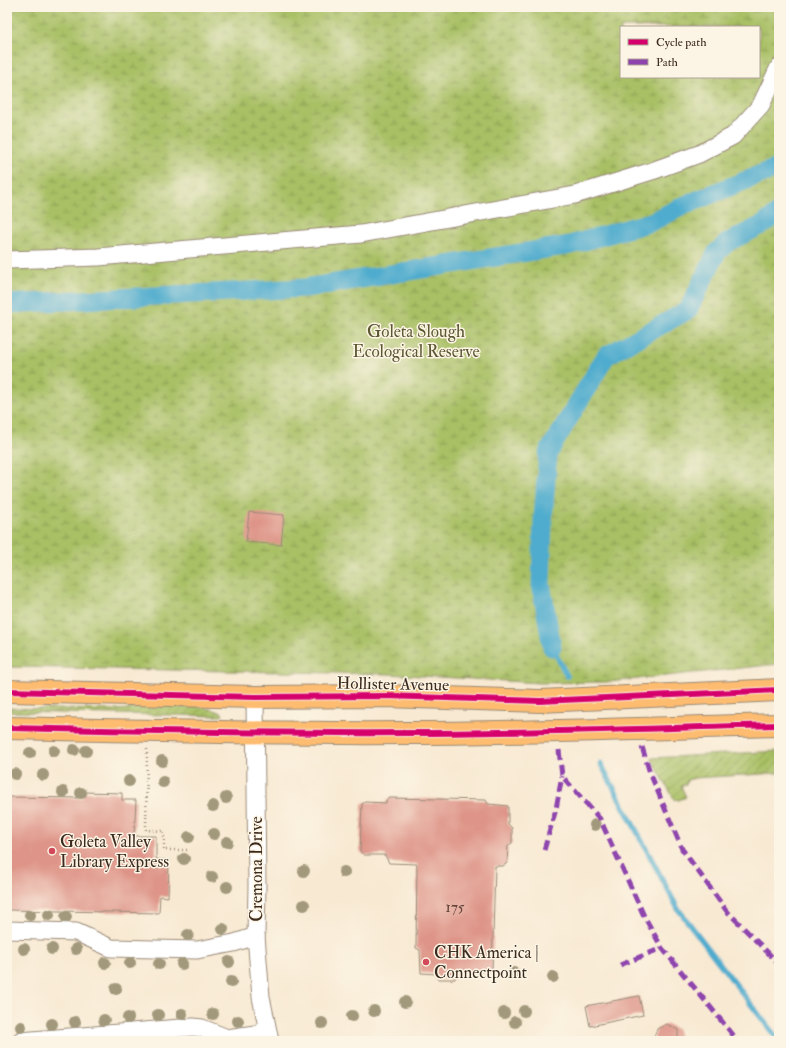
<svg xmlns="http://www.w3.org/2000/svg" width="786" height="1048" font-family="'IM FELL Double Pica',serif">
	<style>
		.wetland { fill: url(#wetland-marsh); stroke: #727542; fill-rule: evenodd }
		.garden { fill: url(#garden-furrows); stroke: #727542 }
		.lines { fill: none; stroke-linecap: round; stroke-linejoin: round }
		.stream { stroke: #4facce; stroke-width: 5.5 }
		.canal { stroke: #4facce; stroke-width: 19 }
		.building { fill: #de9488 }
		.minor-casing { stroke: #9a8a78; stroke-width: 19 }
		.major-casing { stroke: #9a8a78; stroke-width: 24 }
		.path { stroke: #9a8a78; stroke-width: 2.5; stroke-dasharray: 1 3; stroke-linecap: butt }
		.minor { stroke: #fff; stroke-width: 17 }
		.major { stroke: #fdbc70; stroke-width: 22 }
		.quiet { stroke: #8e44ad; stroke-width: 5; stroke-dasharray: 10 5; stroke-linecap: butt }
		.cycleway-casing { stroke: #fcf5e5; stroke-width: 8 }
		.cycleway { stroke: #d6006c; stroke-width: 6 }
		.tree { fill: #a2997b }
		.poi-dot { fill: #d1495b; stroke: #fcf5e5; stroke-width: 1.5 }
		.labels { text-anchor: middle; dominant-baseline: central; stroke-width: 3; stroke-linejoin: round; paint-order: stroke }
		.number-label { font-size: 15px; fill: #644438 }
		.park-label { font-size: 17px; fill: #5c5733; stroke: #fcf5e5 }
		.street-label { font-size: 17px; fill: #3b2a1e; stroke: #fcf5e5 }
		.poi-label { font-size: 17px; fill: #3b2a1e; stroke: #fcf5e5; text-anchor: start }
	</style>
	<defs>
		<pattern id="wetland-marsh" width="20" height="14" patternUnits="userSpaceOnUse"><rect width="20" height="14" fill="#a9c065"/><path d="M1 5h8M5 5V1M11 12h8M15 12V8" fill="none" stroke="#8b9c53"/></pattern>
		<pattern id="garden-furrows" width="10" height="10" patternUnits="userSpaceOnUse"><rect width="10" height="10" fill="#a9c065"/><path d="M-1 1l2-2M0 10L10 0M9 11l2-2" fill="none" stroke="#8b9c53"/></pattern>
	</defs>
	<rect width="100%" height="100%" fill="#fcf5e5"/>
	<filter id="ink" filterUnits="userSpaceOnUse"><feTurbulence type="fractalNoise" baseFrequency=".025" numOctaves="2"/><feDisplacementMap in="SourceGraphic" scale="8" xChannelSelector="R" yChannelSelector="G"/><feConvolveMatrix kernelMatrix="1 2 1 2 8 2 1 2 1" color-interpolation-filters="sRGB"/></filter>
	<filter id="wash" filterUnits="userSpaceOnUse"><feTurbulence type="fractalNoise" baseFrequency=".012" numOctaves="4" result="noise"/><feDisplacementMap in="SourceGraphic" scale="16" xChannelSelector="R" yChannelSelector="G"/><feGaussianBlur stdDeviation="0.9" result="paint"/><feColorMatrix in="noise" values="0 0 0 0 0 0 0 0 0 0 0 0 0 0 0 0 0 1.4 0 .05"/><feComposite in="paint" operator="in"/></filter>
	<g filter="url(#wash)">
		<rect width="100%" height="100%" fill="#f8e9d2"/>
		<path class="wetland" d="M7,7H779V664L609,682L540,683L388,674L7,667ZM621,27H759V77H621Z"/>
		<g class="garden">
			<path d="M157,703C180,704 201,704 222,713L223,715L221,716L7,712V708L115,710L129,709Z"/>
			<polygon points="779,751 779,773 695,778 687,780 686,784 681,786 686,797 679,800 674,799 651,758"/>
		</g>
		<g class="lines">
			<g class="stream">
				<polyline points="552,647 567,676"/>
				<polyline points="601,764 678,909 779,1041"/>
			</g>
			<g class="canal">
				<polyline points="7,304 305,288 570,245 651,222 685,205 779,167"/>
				<polyline points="552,647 541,584 543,519 548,453 606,356 688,310 717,252 728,242 764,224 779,212"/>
			</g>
		</g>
		<g id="blocks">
			<g class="building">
				<polygon points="249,512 284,515 281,545 246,542"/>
				<polygon points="83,792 122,793 122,800 136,800 134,836 156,836 156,859 169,860 168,897 160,896 159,913 7,910 7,797 82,798"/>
				<polygon points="390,798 486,800 488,804 508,806 508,824 512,828 512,843 508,846 507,863 503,866 495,866 492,971 457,971 455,979 438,979 436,974 421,973 420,950 416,948 417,864 389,863 385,855 364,855 360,851 362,804 365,802 386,803 386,800"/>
				<polygon points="639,996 643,1015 590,1026 586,1006"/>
				<polygon points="667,1024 678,1030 678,1041 655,1041 654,1036 657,1029"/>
			</g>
		</g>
	</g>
	<g filter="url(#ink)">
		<use href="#blocks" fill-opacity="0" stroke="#9a8a78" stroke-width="1"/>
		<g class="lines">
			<defs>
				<g id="minor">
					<polyline points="7,260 98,257 361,234 575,195 652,171 699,154 733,136 761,105 779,67"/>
					<polyline points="255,697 257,886 256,936 261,997 270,1041"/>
					<polyline points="7,930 76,932 111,948 197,950 234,943 256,936"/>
					<polyline points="20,1041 193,1027 202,1028 227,1038 268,1032"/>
				</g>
				<g id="major">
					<polyline points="7,691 255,697 385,696 540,701 779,690"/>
					<path d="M7,728C140,731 273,734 407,733C531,733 655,728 779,725"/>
				</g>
			</defs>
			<use href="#minor" class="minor-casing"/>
			<use href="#major" class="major-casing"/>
			<polyline class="path" points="147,749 146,830 164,831 164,850 189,850"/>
			<use href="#minor" class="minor"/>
			<use href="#major" class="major"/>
			<g class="quiet">
				<polyline points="642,747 650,773 682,849 726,910 779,964"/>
				<polyline points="559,750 562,776 600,819 644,916 662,948 738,1041"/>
				<polyline points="544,850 556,809 562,776"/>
				<polyline points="620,965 662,948"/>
			</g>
			<defs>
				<g id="cycleway">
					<polyline points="7,691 255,697 385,696 540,701 779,690"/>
					<path d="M7,728C140,731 273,734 407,733C531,733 655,728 779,725"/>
				</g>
			</defs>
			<use href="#cycleway" class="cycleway-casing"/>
			<use href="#cycleway" class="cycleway"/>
		</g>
		<g class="tree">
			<circle cx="74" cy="750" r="6"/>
			<circle cx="54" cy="751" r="6"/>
			<circle cx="86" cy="751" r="6"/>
			<circle cx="30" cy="753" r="6"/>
			<circle cx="162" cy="761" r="6"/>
			<circle cx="15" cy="774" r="6"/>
			<circle cx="43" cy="775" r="6"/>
			<circle cx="129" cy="781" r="6"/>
			<circle cx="163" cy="782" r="6"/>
			<circle cx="63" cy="792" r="6"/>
			<circle cx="81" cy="793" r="6"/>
			<circle cx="226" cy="798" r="6"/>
			<circle cx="213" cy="806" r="6"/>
			<circle cx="595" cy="825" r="6"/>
			<circle cx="214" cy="834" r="6"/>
			<circle cx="189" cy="837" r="6"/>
			<circle cx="227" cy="842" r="6"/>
			<circle cx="184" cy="859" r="6"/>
			<circle cx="304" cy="871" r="6"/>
			<circle cx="344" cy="872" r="6"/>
			<circle cx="212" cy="877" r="6"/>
			<circle cx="227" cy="887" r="6"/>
			<circle cx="304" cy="905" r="6"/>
			<circle cx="30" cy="915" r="6"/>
			<circle cx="49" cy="915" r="6"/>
			<circle cx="66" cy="917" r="6"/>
			<circle cx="223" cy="929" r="6"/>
			<circle cx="188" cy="935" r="6"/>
			<circle cx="24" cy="949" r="6"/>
			<circle cx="52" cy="949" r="6"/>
			<circle cx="76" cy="949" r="6"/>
			<circle cx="229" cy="962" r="6"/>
			<circle cx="105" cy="963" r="6"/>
			<circle cx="130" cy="963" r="6"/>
			<circle cx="159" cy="964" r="6"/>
			<circle cx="182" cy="964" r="6"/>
			<circle cx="514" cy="973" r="6"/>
			<circle cx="553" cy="977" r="6"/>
			<circle cx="231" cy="982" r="6"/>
			<circle cx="116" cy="989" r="6"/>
			<circle cx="405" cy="1002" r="6"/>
			<circle cx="374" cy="1011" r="6"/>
			<circle cx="524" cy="1011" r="6"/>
			<circle cx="504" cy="1013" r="6"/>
			<circle cx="182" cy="1014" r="6"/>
			<circle cx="213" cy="1014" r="6"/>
			<circle cx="158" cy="1015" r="6"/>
			<circle cx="352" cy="1016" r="6"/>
			<circle cx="128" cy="1018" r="6"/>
			<circle cx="104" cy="1020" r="6"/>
			<circle cx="238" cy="1021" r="6"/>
			<circle cx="75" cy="1022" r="6"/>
			<circle cx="515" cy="1022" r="6"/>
			<circle cx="322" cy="1023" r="6"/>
			<circle cx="52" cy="1024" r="6"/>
			<circle cx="21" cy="1027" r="6"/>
		</g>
	</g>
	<g class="poi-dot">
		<circle cx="52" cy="851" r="4"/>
		<circle cx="426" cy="962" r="4"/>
	</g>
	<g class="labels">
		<g class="number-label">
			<text x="455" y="907">175</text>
		</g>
		<g class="park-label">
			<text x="416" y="331">Goleta Slough<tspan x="416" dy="20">Ecological Reserve</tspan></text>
		</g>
		<g class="street-label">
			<text transform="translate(393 684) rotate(1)">Hollister Avenue</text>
			<text transform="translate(256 869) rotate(-90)">Cremona Drive</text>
		</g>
		<g class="poi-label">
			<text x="60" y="841">Goleta Valley<tspan x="60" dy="20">Library Express</tspan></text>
			<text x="434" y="952">CHK America |<tspan x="434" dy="20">Connectpoint</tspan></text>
		</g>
	</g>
	<rect width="786" height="1048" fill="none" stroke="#fcf5e5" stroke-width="24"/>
	<rect x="620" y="26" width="140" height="52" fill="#fcf5e5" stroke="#afa495"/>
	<rect x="628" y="39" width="20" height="6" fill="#d6006c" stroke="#afa495"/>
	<text x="656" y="46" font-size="12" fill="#3b2a1e">Cycle path</text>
	<rect x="628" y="59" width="20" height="6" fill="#8e44ad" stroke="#afa495"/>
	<text x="656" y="66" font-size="12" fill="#3b2a1e">Path</text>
</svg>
